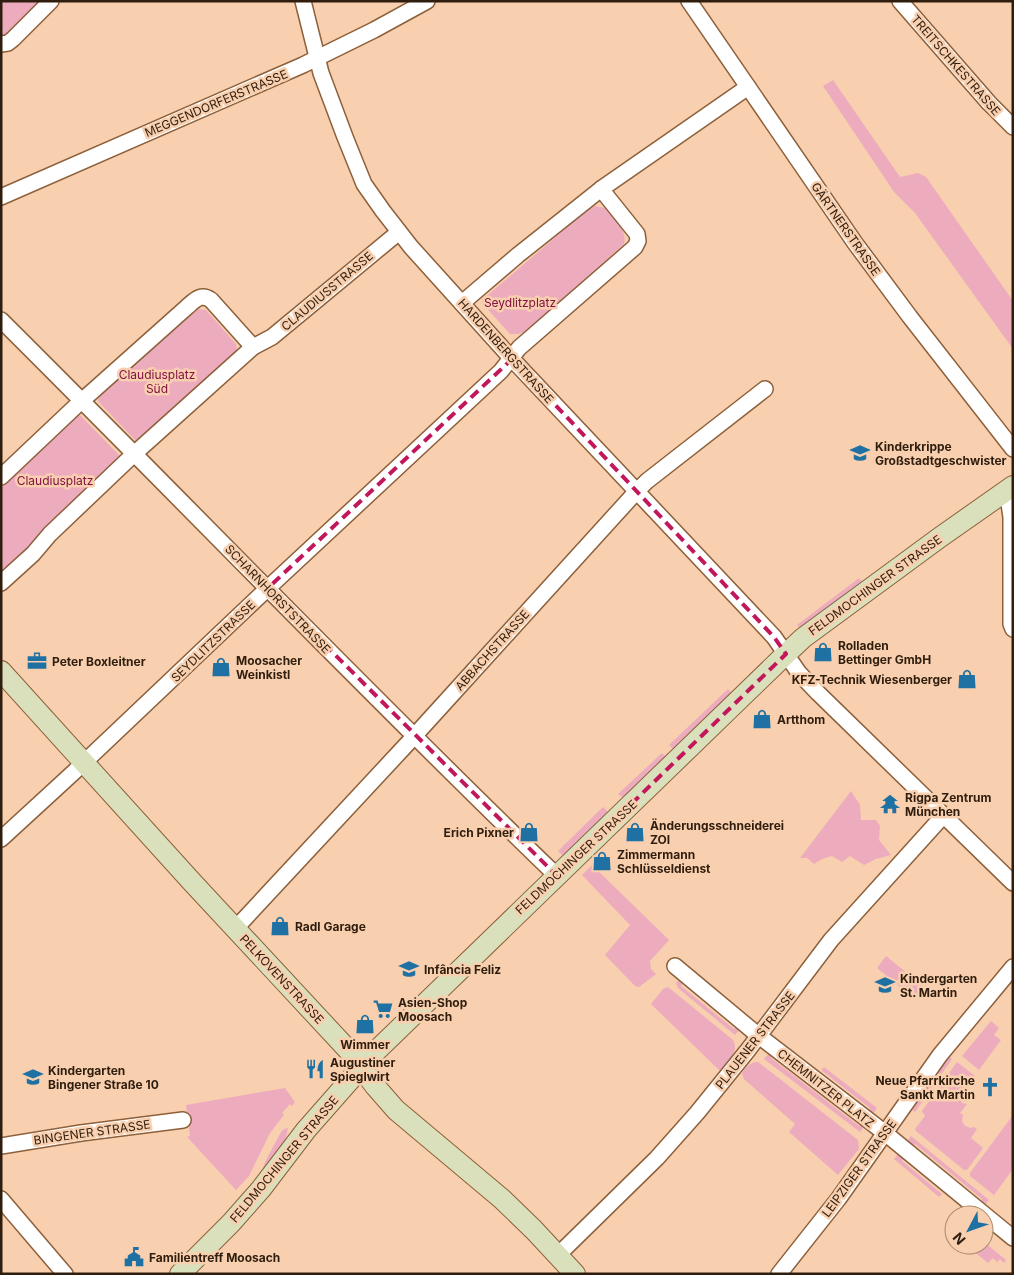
<svg xmlns="http://www.w3.org/2000/svg" width="1014" height="1275" font-family="Inter,sans-serif">
	<style>
		.green { fill: #edacbe }
		.lines { fill: none; stroke-linecap: round; stroke-linejoin: round }
		.street-casing { stroke: #8d603a; stroke-width: 18 }
		.secondary-casing { stroke: #8d603a; stroke-width: 22 }
		.street { stroke: #fff; stroke-width: 15 }
		.secondary { stroke: #d9e0bb; stroke-width: 20 }
		.marked { fill: none; stroke: #c2185b; stroke-width: 4; stroke-dasharray: 10 6; stroke-linejoin: round }
		.labels { text-anchor: middle; dominant-baseline: central; stroke-width: 5; stroke-linejoin: round; paint-order: stroke }
		.street-label { font-size: 12px; fill: #2f1d0d; stroke: #f8cfaf }
		.park-label { font-size: 12px; fill: #831245; stroke: #f8cfaf }
		.poi-label { font-size: 12px; font-weight: bold; fill: #2f1d0d; stroke: #f8cfaf; text-anchor: start }
	</style>
	<rect width="100%" height="100%" fill="#f8cfaf"/>
	<g class="green">
		<polygon points="1,1 42,1 9,35 1,36"/>
		<polygon points="833,80 900,177 918,173 926,177 1013,301 1013,349 915,213 894,192 823,86"/>
		<path d="M594,206L606,208C614,219 628,230 624,244L527,331L518,334H510L483,304L482,300L573,222Z"/>
		<polygon points="199,309 206,310 236,344 237,350 233,357 139,440 136,441 98,401 99,395 192,312"/>
		<polygon points="80,415 120,456 120,461 1,576 1,488 75,417"/>
		<polygon points="859,578 862,582 800,628 797,625"/>
		<polygon points="728,689 732,694 673,749 669,745"/>
		<polygon points="662,753 666,757 623,798 618,794"/>
		<polygon points="851,791 860,805 861,820 876,820 880,826 879,840 891,855 876,859 864,865 850,856 842,862 832,856 822,859 814,864 807,858 800,858"/>
		<polygon points="603,807 609,813 563,856 558,851"/>
		<polygon points="592,865 669,940 650,961 651,969 656,974 639,987 635,986 605,955 630,925 582,875"/>
		<polygon points="886,956 924,987 914,998 877,968"/>
		<polygon points="680,979 684,982 681,986 734,1029 737,1026 740,1029 735,1035 678,988 676,983"/>
		<path d="M668,987L733,1040C740,1052 727,1062 720,1071L651,1004L663,989Z"/>
		<polygon points="991,1021 999,1028 994,1035 1001,1040 979,1070 962,1056"/>
		<polygon points="770,1052 773,1055 771,1058 859,1126 862,1123 865,1125 860,1132 764,1059"/>
		<polygon points="949,1056 952,1059 915,1112 911,1109"/>
		<path d="M755,1062H758L858,1140L859,1149L838,1175L789,1132L795,1124L744,1079L742,1074C744,1068 749,1064 755,1062Z"/>
		<polygon points="957,1062 975,1076 959,1098 962,1103 967,1104 960,1113 963,1115 962,1121 965,1126 971,1128 974,1127 977,1129 971,1138 983,1148 967,1170 964,1170 916,1131 915,1129 925,1116 922,1111"/>
		<polygon points="824,1067 877,1108 872,1115 868,1112 870,1108 821,1070"/>
		<polygon points="285,1088 295,1102 292,1106 290,1104 282,1113 284,1115 270,1133 249,1176 236,1190 187,1137 190,1136 186,1105"/>
		<polygon points="1013,1115 1013,1169 994,1195 970,1176 970,1173"/>
		<polygon points="288,1128 285,1142 262,1171 265,1162 281,1132 284,1129"/>
		<polygon points="911,1136 989,1200 984,1206 979,1202 982,1199 915,1144 912,1147 906,1143"/>
		<polygon points="899,1153 905,1157 902,1161 942,1194 939,1197 894,1159"/>
		<polygon points="984,1242 1006,1260 1004,1263 1000,1259 997,1262 993,1258 988,1263 966,1245 984,1245"/>
	</g>
	<g class="lines">
		<defs>
			<g id="street">
				<polyline points="303,1 321,73 345,137 364,184 383,211 411,247 512,359 774,637 799,673 818,693 1013,883"/>
				<polyline points="689,1 855,243 910,317 1013,449"/>
				<polyline points="900,1 989,103 1013,127"/>
				<polyline points="1,44 8,43 13,39 51,1"/>
				<polyline points="1,197 303,65 374,30 427,1"/>
				<polyline points="462,303 518,255 601,189 748,87"/>
				<path d="M1,320C187,505 368,694 557,876"/>
				<polyline points="253,347 272,337 399,232"/>
				<path d="M1,477L76,406L187,307C195,300 201,293 211,300L253,347L134,454L50,534L33,554L1,583"/>
				<polyline points="1007,490 1011,517 1011,624 1013,629"/>
				<polyline points="1,839 74,772 268,588 501,371 519,348 635,247 638,241 637,234 601,189"/>
				<polyline points="235,929 408,743 636,492 647,481 765,389"/>
				<polyline points="675,966 759,1036 885,1133 1013,1238"/>
				<polyline points="1,1146 81,1133 183,1120"/>
				<polyline points="1,1199 65,1274"/>
				<polyline points="558,1255 657,1158 697,1113 748,1050 831,940 943,816"/>
				<polyline points="779,1274 839,1198 940,1055 1013,967"/>
			</g>
			<g id="secondary">
				<polyline points="1,671 192,882 350,1052 375,1086 396,1110 502,1199 534,1230 575,1274"/>
				<polyline points="180,1274 231,1223 261,1189 306,1130 372,1055 786,654 803,638 939,538 1013,486"/>
			</g>
		</defs>
		<use href="#street" class="street-casing"/>
		<use href="#secondary" class="secondary-casing"/>
		<use href="#street" class="street"/>
		<use href="#secondary" class="secondary"/>
	</g>
	<path class="marked" d="M512,359L774,637L786,654L557,876L268,588Z"/>
	<defs>
		<symbol id="school-bare" viewBox="-9 -9 18 18"><path d="M0-5L7-2L0 1L-7-2ZM-4 1L0 2.5L4 1V4Q0 6-4 4Z" fill="#1e71a2" stroke="#f8cfaf" stroke-width="2.5" paint-order="stroke"/></symbol>
		<symbol id="shop-bare" viewBox="-9 -9 18 18"><path d="M-5-2.5h2.3a2.7 3.5 0 0 1 5.4 0H5L5.5 6h-11ZM-1.5-2.5h3a1.5 2.3 0 0 0-3 0Z" fill="#1e71a2" stroke="#f8cfaf" stroke-width="2.5" paint-order="stroke"/></symbol>
		<symbol id="office-bare" viewBox="-9 -9 18 18"><path d="M-6-3h4V-5.5h4V-3h4V5H-6ZM-1-4.5V-3h2v-1.5ZM-6 0V1H6V0Z" fill="#1e71a2" stroke="#f8cfaf" stroke-width="2.5" paint-order="stroke"/></symbol>
		<symbol id="temple-bare" viewBox="-9 -9 18 18"><path d="M0-6L5-2H3V0L6.5 2.5H4V6H1.5V3h-3V6H-4V2.5H-6.5L-3 0V-2H-5Z" fill="#1e71a2" stroke="#f8cfaf" stroke-width="2.5" paint-order="stroke"/></symbol>
		<symbol id="supermarket-bare" viewBox="-9 -9 18 18"><path d="M-6-5.5h2.5l.6 2H6L4.5 2H-2.5L-4.4-4H-6ZM-1.5 3.2a1.3 1.3 0 1 0 .1 0ZM3 3.2a1.3 1.3 0 1 0 .1 0Z" fill="#1e71a2" stroke="#f8cfaf" stroke-width="2.5" paint-order="stroke"/></symbol>
		<symbol id="restaurant-bare" viewBox="-9 -9 18 18"><path d="M-5-6h1v4h1v-4h1v4h1v-4h1v5L-1.5 .5V6h-2V.5L-5-1ZM5-6V6H3V1.5H1.5Q1.5-4 5-6Z" fill="#1e71a2" stroke="#f8cfaf" stroke-width="2.5" paint-order="stroke"/></symbol>
		<symbol id="church-bare" viewBox="-9 -9 18 18"><path d="M-1.2-6h2.4v3.5h3.3v2.4h-3.3V6h-2.4V-.1h-3.3v-2.4h3.3Z" fill="#1e71a2" stroke="#f8cfaf" stroke-width="2.5" paint-order="stroke"/></symbol>
		<symbol id="civic-bare" viewBox="-9 -9 18 18"><path d="M-.6-6.5H3V-4.5H.6V-3L4-1V1h2V6H-6V1h2V-1L-.6-3ZM-1.2 2.5V6h2.4V2.5Z" fill="#1e71a2" stroke="#f8cfaf" stroke-width="2.5" paint-order="stroke"/></symbol>
	</defs>
	<g fill-rule="evenodd">
		<use href="#school-bare" x="846" y="439" width="28" height="28"/>
		<use href="#shop-bare" x="809" y="638" width="28" height="28"/>
		<use href="#office-bare" x="23" y="647" width="28" height="28"/>
		<use href="#shop-bare" x="207" y="653" width="28" height="28"/>
		<use href="#shop-bare" x="953" y="665" width="28" height="28"/>
		<use href="#shop-bare" x="748" y="705" width="28" height="28"/>
		<use href="#temple-bare" x="876" y="790" width="28" height="28"/>
		<use href="#shop-bare" x="515" y="818" width="28" height="28"/>
		<use href="#shop-bare" x="621" y="818" width="28" height="28"/>
		<use href="#shop-bare" x="588" y="847" width="28" height="28"/>
		<use href="#shop-bare" x="266" y="912" width="28" height="28"/>
		<use href="#school-bare" x="395" y="955" width="28" height="28"/>
		<use href="#school-bare" x="871" y="971" width="28" height="28"/>
		<use href="#supermarket-bare" x="369" y="995" width="28" height="28"/>
		<use href="#shop-bare" x="351" y="1010" width="28" height="28"/>
		<use href="#restaurant-bare" x="301" y="1055" width="28" height="28"/>
		<use href="#school-bare" x="19" y="1063" width="28" height="28"/>
		<use href="#church-bare" x="976" y="1073" width="28" height="28"/>
		<use href="#civic-bare" x="120" y="1243" width="28" height="28"/>
	</g>
	<g class="labels">
		<g class="street-label">
			<text transform="translate(956 65) rotate(49)">TREITSCHKESTRASSE</text>
			<text transform="translate(216 103) rotate(-23)">MEGGENDORFERSTRASSE</text>
			<text transform="translate(846 229) rotate(55)">GÄRTNERSTRASSE</text>
			<text transform="translate(327 291) rotate(-40)">CLAUDIUSSTRASSE</text>
			<text transform="translate(506 351) rotate(48)">HARDENBERGSTRASSE</text>
			<text transform="translate(875 585) rotate(-36)">FELDMOCHINGER STRASSE</text>
			<text transform="translate(278 599) rotate(46)">SCHARNHORSTSTRASSE</text>
			<text transform="translate(213 641) rotate(-44)">SEYDLITZSTRASSE</text>
			<text transform="translate(492 650) rotate(-48)">ABBACHSTRASSE</text>
			<text transform="translate(576 857) rotate(-43)">FELDMOCHINGER STRASSE</text>
			<text transform="translate(282 979) rotate(47)">PELKOVENSTRASSE</text>
			<text transform="translate(755 1040) rotate(-52)">PLAUENER STRASSE</text>
			<text transform="translate(826 1088) rotate(38)">CHEMNITZER PLATZ</text>
			<text transform="translate(92 1132) rotate(-8)">BINGENER STRASSE</text>
			<text transform="translate(284 1159) rotate(-50)">FELDMOCHINGER STRASSE</text>
			<text transform="translate(859 1168) rotate(-54)">LEIPZIGER STRASSE</text>
		</g>
		<g class="park-label">
			<text x="520" y="302">Seydlitzplatz</text>
			<text x="157" y="374">Claudiusplatz<tspan x="157" dy="14">Süd</tspan></text>
			<text x="55" y="480">Claudiusplatz</text>
		</g>
		<g class="poi-label">
			<text x="875" y="446">Kinderkrippe<tspan x="875" dy="14">Großstadtgeschwister</tspan></text>
			<text x="838" y="645">Rolladen<tspan x="838" dy="14">Bettinger GmbH</tspan></text>
			<text x="236" y="660">Moosacher<tspan x="236" dy="14">Weinkistl</tspan></text>
			<text x="52" y="661">Peter Boxleitner</text>
			<text x="952" y="679" text-anchor="end">KFZ-Technik Wiesenberger</text>
			<text x="777" y="719">Artthom</text>
			<text x="905" y="797">Rigpa Zentrum<tspan x="905" dy="14">München</tspan></text>
			<text x="650" y="825">Änderungsschneiderei<tspan x="650" dy="14">ZOI</tspan></text>
			<text x="514" y="832" text-anchor="end">Erich Pixner</text>
			<text x="617" y="854">Zimmermann<tspan x="617" dy="14">Schlüsseldienst</tspan></text>
			<text x="295" y="926">Radl Garage</text>
			<text x="424" y="969">Infância Feliz</text>
			<text x="900" y="978">Kindergarten<tspan x="900" dy="14">St. Martin</tspan></text>
			<text x="398" y="1002">Asien-Shop<tspan x="398" dy="14">Moosach</tspan></text>
			<text x="365" y="1044" text-anchor="middle">Wimmer</text>
			<text x="330" y="1062">Augustiner<tspan x="330" dy="14">Spieglwirt</tspan></text>
			<text x="48" y="1070">Kindergarten<tspan x="48" dy="14">Bingener Straße 10</tspan></text>
			<text x="975" y="1080" text-anchor="end">Neue Pfarrkirche<tspan x="975" dy="14">Sankt Martin</tspan></text>
			<text x="149" y="1257">Familientreff Moosach</text>
		</g>
	</g>
	<rect width="1014" height="1275" fill="none" stroke="#2f1d0d" stroke-width="5"/>
	<g transform="translate(969 1230) rotate(229)"><circle r="24" fill="#f8cfaf" stroke="#a8886e"/>
	<path d="M0-4L9 19L0 12L-9 19Z" fill="#1e71a2"/>
	<text y="-8" font-size="14" font-weight="bold" text-anchor="middle" fill="#2f1d0d">N</text>
	</g>
</svg>
